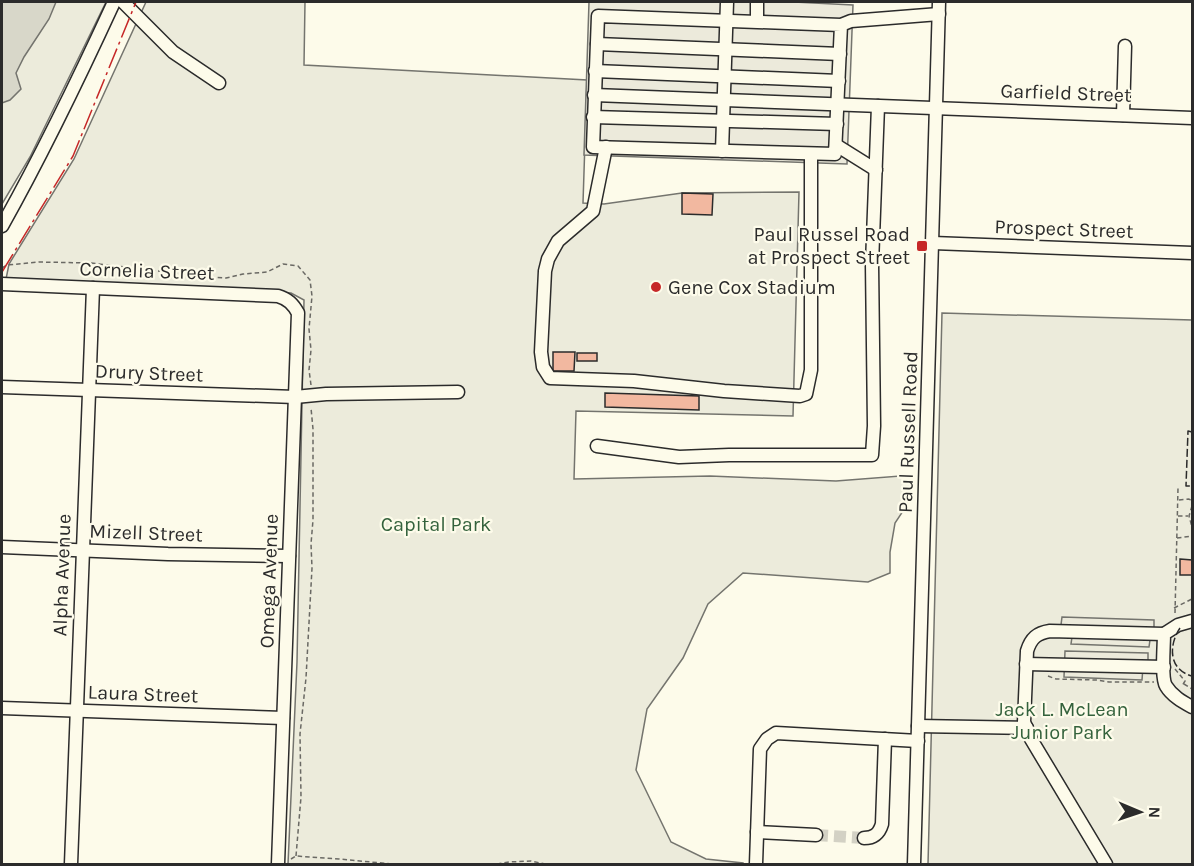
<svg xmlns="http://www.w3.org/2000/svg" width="1194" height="866" font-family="Karla,sans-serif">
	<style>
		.green { fill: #ecebdb; stroke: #74746e; stroke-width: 1.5 }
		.parking { fill: #eceadb; stroke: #74746e; stroke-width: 1.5 }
		.water { fill: #d8d7c9; stroke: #74746e; stroke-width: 1.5 }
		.building { fill: #f2b8a0; stroke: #2b2b2b; stroke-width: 1.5 }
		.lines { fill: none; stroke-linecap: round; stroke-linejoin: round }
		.minor-tunnel { stroke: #d3d1c4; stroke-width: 12; stroke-dasharray: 12 6; stroke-linecap: butt }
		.minor-casing { stroke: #2b2b2b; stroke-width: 15 }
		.path { stroke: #6a6964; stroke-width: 1.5; stroke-dasharray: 4.5 3; stroke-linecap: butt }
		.minor { stroke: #fdfbea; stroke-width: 12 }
		.fence { stroke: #2b2b2b; stroke-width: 1.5; stroke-dasharray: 8 3; stroke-linecap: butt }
		.power { stroke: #c62828; stroke-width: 1.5; stroke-dasharray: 21 4.5 3 4.5; stroke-linecap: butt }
		.poi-dot { fill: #c62828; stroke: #fdfbea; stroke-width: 2 }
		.labels { text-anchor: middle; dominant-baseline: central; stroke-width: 4.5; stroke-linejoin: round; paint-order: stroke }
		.street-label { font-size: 20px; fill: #2b2b2b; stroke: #fdfbea }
		.poi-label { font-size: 20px; fill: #2b2b2b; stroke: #fdfbea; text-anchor: end }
		.park-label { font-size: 20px; fill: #34623c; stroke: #fdfbea }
	</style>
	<rect width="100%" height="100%" fill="#fdfbea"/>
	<g class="green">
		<polygon points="2,2 106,2 30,157 2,204"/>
		<polygon points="146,2 305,2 304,65 587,80 583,203 604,204 682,193 799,192 793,416 576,411 574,479 710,476 836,481 913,475 907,505 895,523 890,552 890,573 868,582 743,573 708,604 683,658 647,709 636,770 671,842 706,859 743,863 743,864 288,864 297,662 304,300 291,293 6,279 9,264 74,159"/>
		<polygon points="942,313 1192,320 1192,864 928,864"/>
	</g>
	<g class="parking">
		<polygon points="589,2 794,2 853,5 847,164 584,155"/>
		<polygon points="1062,617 1154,620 1154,629 1150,640 1149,647 1071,644 1072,637 1061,625"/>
		<polygon points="1065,651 1148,653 1148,667 1143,667 1142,680 1064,677"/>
	</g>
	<polygon class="water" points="2,2 56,2 49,19 24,57 16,73 21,89 10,100 2,103"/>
	<g class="building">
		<polygon points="682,193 713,194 712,215 682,214"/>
		<polygon points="553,352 575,352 574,371 553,371"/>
		<rect x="577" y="353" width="20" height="8"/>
		<polygon points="605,393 699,396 699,410 605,407"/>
		<polygon points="1180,559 1192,560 1192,575 1180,575"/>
	</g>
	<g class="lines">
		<polyline class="minor-tunnel" points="816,835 864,838"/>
		<defs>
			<g id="minor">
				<polyline points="123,2 173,52 219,83"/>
				<polyline points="757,21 757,2"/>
				<polyline points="841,25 835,154 593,147 598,16 841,25 851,21 939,14"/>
				<polyline points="597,44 840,54"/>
				<polyline points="595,71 839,81"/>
				<polyline points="594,95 1192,118"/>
				<polyline points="1123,115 1125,46"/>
				<polyline points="593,117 837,124"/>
				<polyline points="836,145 876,170"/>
				<polyline points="606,147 593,211 558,241 548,259 545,271 541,352 543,367 550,378 634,381 724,391 800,396 806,394 811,370 811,154"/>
				<polyline points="722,151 727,2"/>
				<path d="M2,226C43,153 79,78 114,2"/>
				<polyline points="933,243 1192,253"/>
				<path d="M2,284L278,296C288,299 293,304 298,313L278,864"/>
				<polyline points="2,387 295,397 326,394 458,392"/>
				<polyline points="597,446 679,457 729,455 872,455 874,426 872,264 878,106"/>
				<polyline points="2,547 168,554 289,556"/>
				<path d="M1192,621L1178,625L1164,634C1164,646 1161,678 1166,686C1172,696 1183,702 1192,707"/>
				<polyline points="1026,664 1164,667"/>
				<polyline points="2,708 283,718"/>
				<polyline points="918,726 1027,728"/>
				<polyline points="757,832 816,835"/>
				<path d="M864,838C874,838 879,834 882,824L885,739"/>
				<polyline points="71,864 93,288"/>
				<polyline points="756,864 760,749 767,739 776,733 918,741"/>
				<polyline points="914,864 939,2"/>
				<path d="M1106,864L1031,739L1024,722L1027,651C1031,638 1037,633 1050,631L1164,634"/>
			</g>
		</defs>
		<use href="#minor" class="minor-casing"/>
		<g class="path">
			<polyline points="2,268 7,265 39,262 91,263 208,277 226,278 243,274 267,272 283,264 298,266 310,280 312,296 309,329 311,350 309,370 311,385"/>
			<polyline points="1179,500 1189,499 1192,501"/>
			<polyline points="1192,506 1189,516 1192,527"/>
			<polyline points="1178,516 1188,516"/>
			<polyline points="1177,538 1192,536"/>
			<polyline points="1174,608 1192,599"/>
			<polyline points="1175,613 1178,488"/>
			<polyline points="1175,669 1185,681 1182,686"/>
			<polyline points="1048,676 1056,679 1097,680 1109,682 1154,682"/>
			<polyline points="1184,684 1192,689"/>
			<polyline points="1004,716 1012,710"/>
			<polyline points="296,856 301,797 300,734 306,678 312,568 311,544 313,520 313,429 311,408"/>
			<polyline points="291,859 296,856 339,859 392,864"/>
			<polyline points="422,864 431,864"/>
			<polyline points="497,864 509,862 531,861 545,864 569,864"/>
		</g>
		<use href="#minor" class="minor"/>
		<g class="fence">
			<polyline points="1192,432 1188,431 1186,486 1192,486"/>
			<path d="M1180,628C1168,646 1169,670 1192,676"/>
		</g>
		<polyline class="power" points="2,272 73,156 136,2"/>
	</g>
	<g class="poi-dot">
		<rect x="916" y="240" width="12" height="12" rx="3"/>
		<circle cx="656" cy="287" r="6"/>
	</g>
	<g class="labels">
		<g class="street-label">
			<text transform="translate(1066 93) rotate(2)">Garfield Street</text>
			<text transform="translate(1064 229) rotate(2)">Prospect Street</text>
			<text transform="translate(147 271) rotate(2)">Cornelia Street</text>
			<text transform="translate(149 373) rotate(2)">Drury Street</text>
			<text transform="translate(908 432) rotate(-88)">Paul Russell Road</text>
			<text transform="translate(146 533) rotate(2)">Mizell Street</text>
			<text transform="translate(62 575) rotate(-88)">Alpha Avenue</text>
			<text transform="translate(269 581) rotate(-88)">Omega Avenue</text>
			<text transform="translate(143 694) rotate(2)">Laura Street</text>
		</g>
		<g class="poi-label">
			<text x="910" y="234">Paul Russel Road<tspan x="910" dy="23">at Prospect Street</tspan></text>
			<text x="668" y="287" text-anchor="start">Gene Cox Stadium</text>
		</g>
		<g class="park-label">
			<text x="436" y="524">Capital Park</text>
			<text x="1062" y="709">Jack L. McLean<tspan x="1062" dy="23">Junior Park</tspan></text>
		</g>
	</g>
	<rect width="1194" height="866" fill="none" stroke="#2b2b2b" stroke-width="6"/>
	<g transform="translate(1140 812) rotate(92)" stroke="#fdfbea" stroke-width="4.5" paint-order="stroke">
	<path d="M0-4.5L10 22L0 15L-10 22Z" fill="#2b2b2b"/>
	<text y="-9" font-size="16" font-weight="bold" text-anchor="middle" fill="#2b2b2b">N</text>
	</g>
</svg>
